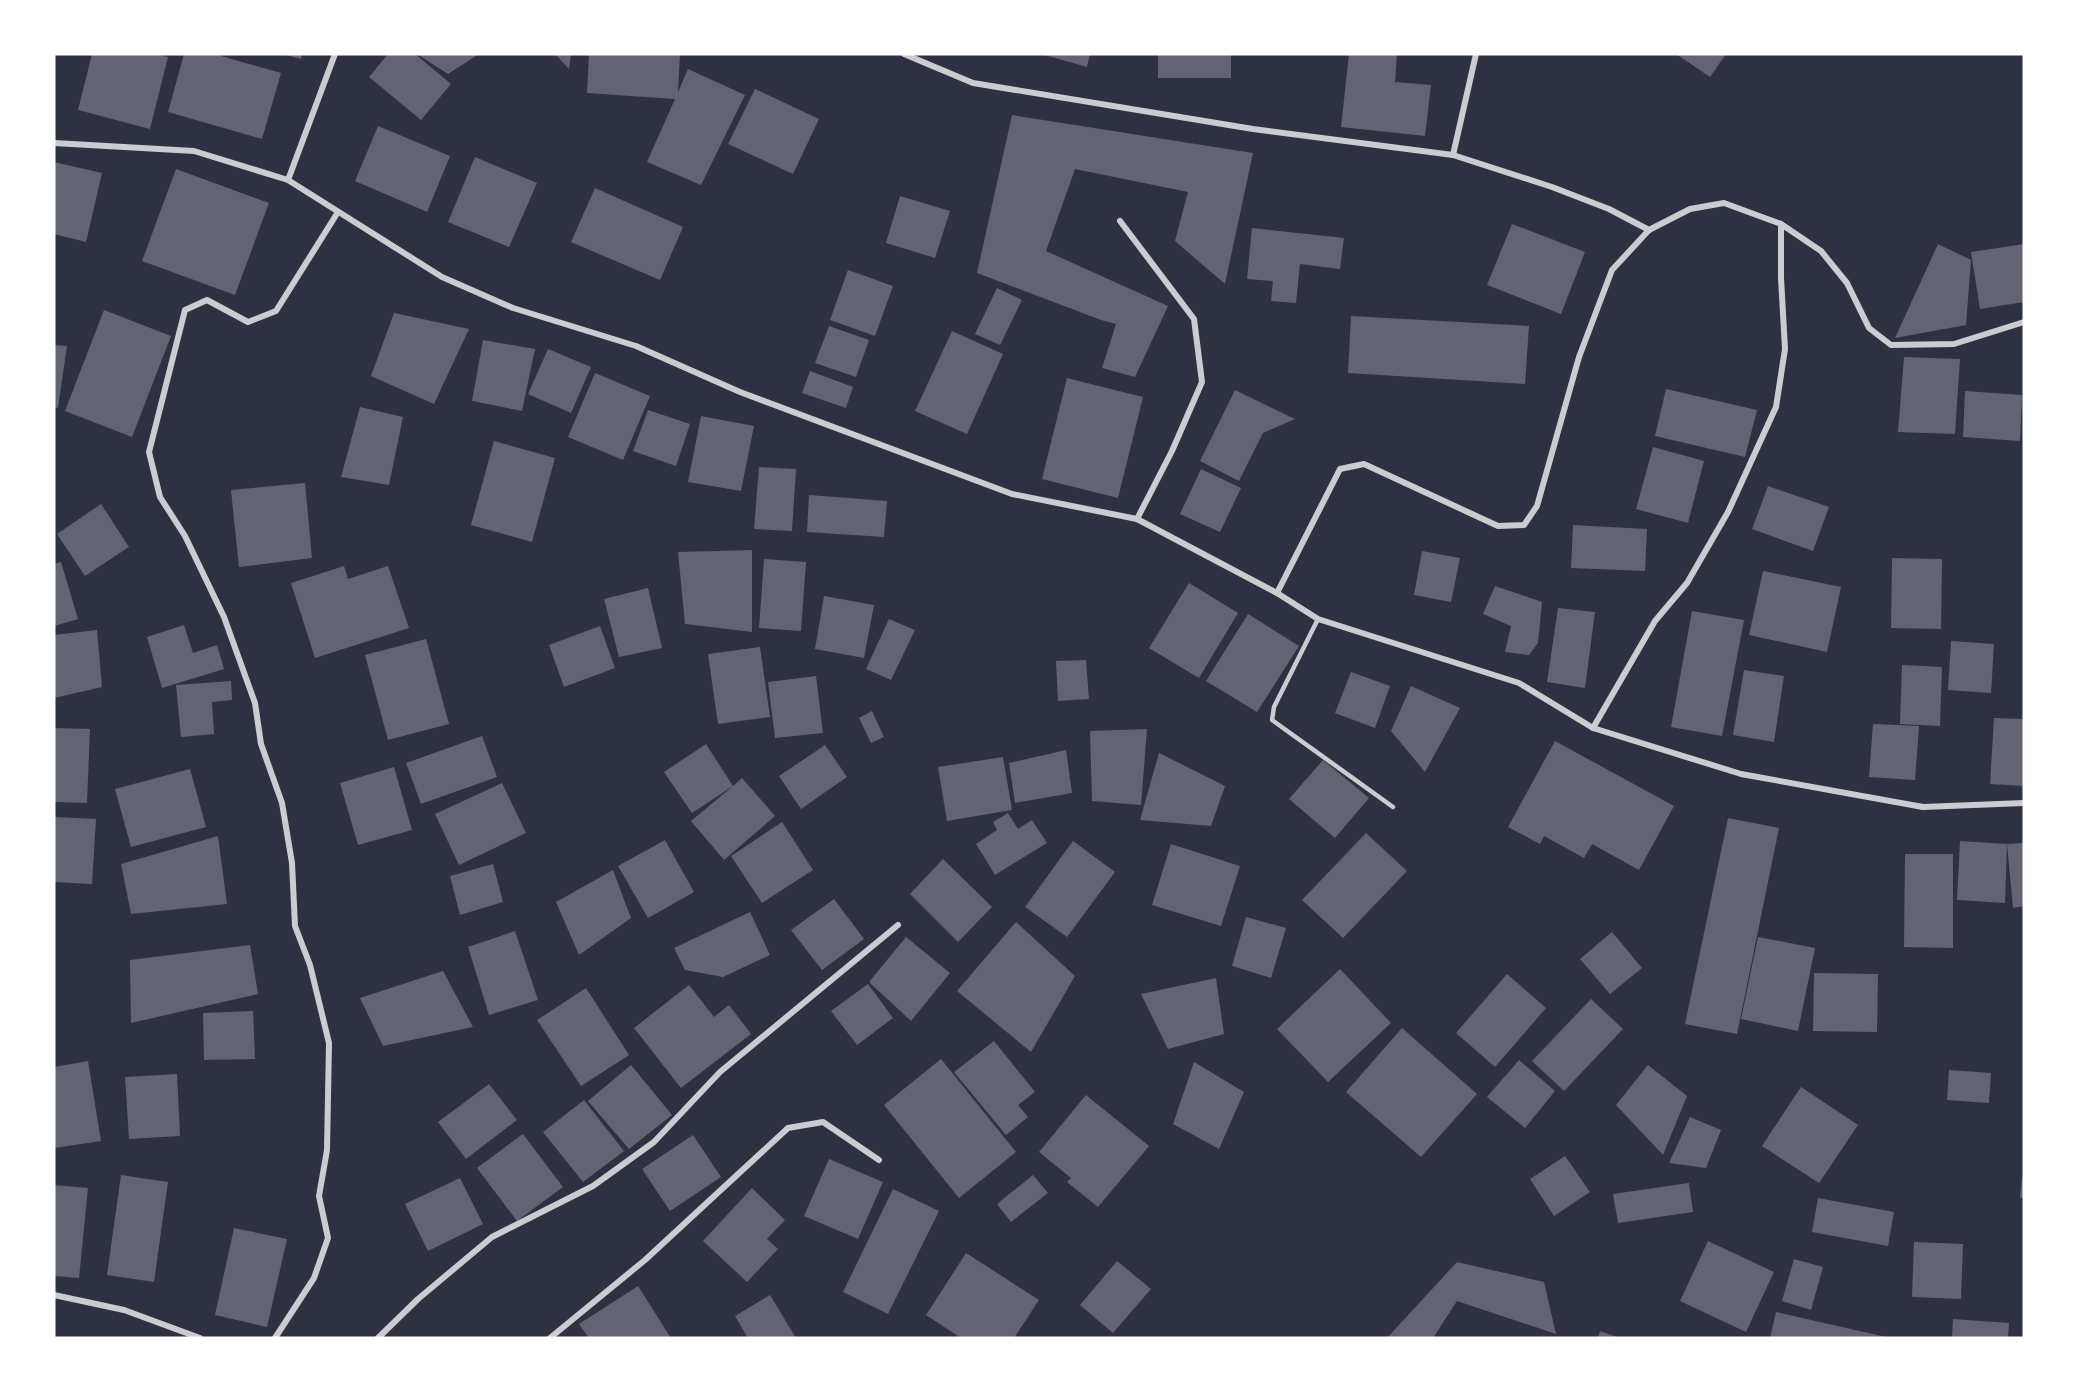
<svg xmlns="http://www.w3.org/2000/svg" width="2078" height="1392" font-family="Raleway,sans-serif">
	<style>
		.building { fill: #626471 }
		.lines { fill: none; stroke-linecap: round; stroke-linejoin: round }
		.service { stroke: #caccd0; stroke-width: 4.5 }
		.minor { stroke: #caccd0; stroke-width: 6 }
	</style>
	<rect width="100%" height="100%" fill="#2d3142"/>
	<g class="building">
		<polygon points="92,54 154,54 168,57 150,129 78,110"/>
		<polygon points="184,54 214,54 281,73 262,139 168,112"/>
		<polygon points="283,54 302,54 301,59"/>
		<polygon points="388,54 415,54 451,84 421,120 369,77"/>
		<polygon points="417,54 479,54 448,74"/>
		<polygon points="555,54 571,54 569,69"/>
		<polygon points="589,54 680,54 678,92 688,69 745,95 701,185 647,162 675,99 587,93"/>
		<polygon points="1041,54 1090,54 1087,67"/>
		<rect x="1158" y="54" width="73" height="24"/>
		<polygon points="1349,54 1397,54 1395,82 1431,85 1425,136 1341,127"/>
		<polygon points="1676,54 1726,54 1710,77"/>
		<polygon points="755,89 819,119 793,174 728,144"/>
		<polygon points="1012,115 1253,153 1225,284 1175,241 1188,192 1075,169 1046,251 1168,306 1135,377 1102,368 1116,324 1101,320 977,273"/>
		<polygon points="378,126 450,156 427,212 355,181"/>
		<polygon points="475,157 537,183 509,247 448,222"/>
		<polygon points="54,162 102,173 86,242 54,234"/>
		<polygon points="176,169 269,203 235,295 142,261"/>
		<polygon points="595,188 683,227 660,280 571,242"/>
		<polygon points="900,196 950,211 935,258 886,243"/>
		<polygon points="1512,224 1585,252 1561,314 1487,285"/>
		<polygon points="1252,228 1344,238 1340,269 1300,264 1296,303 1271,301 1273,281 1247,279"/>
		<polygon points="1938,244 1971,260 1966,325 1895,338"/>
		<polygon points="2024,244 2024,302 1980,309 1971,252"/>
		<polygon points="848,270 893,286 875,336 830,320"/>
		<polygon points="997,288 1022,300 1000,345 975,334"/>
		<polygon points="104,310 171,336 132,437 65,411"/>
		<polygon points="394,313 469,329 434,404 371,376"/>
		<polygon points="1351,316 1529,326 1525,384 1348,373"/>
		<polygon points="829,326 869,340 856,377 815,363"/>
		<polygon points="952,331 1003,354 967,434 915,411"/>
		<polygon points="483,340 535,349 522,411 472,401"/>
		<polygon points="54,345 67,346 58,408 54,407"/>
		<polygon points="548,349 591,367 571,413 528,394"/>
		<polygon points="1904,357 1960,359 1955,434 1898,432"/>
		<polygon points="810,371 853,387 846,408 802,393"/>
		<polygon points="595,373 650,396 623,460 568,437"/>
		<polygon points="1067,378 1143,397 1118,498 1042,479"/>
		<polygon points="1666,389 1757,410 1745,457 1655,436"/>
		<polygon points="1235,390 1295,419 1263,433 1239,481 1200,461"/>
		<polygon points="1965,391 2022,395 2020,441 1963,437"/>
		<polygon points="360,407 403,417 389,485 341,477"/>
		<polygon points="648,410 690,424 676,466 633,451"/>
		<polygon points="701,416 754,426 741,491 688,482"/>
		<polygon points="494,441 555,458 532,542 471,525"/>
		<polygon points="1653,447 1704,461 1688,523 1636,509"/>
		<polygon points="759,467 796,469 792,531 754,529"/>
		<polygon points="1201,469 1241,488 1220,532 1180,514"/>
		<polygon points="305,483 312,558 239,567 231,490"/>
		<polygon points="1768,486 1829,507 1813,551 1752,529"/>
		<polygon points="809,495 887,501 884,537 807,532"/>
		<polygon points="101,504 129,547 85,576 57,534"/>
		<polygon points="1573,525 1647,529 1645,571 1571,568"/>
		<polygon points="752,550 752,632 685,624 678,552"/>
		<polygon points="1422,551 1460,558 1451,602 1414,595"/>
		<polygon points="1892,558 1942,559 1941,629 1891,628"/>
		<polygon points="764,559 806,562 801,631 759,628"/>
		<polygon points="61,562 78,619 54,626 54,564"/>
		<polygon points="344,566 348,579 388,566 409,628 315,658 291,583"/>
		<polygon points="1763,571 1841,587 1827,652 1749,635"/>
		<polygon points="1189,583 1238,613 1199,678 1149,648"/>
		<polygon points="1495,586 1542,602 1538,643 1529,655 1505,652 1511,626 1483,614"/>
		<polygon points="648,588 662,648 619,657 604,599"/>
		<polygon points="824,596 874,605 864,658 815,649"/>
		<polygon points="1558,608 1595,612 1585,688 1547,682"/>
		<polygon points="1692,611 1744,620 1722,736 1671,727"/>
		<polygon points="1248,614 1299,646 1257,712 1206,681"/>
		<polygon points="889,619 915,630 891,680 866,669"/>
		<polygon points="184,625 193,653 217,645 224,669 162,688 147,637"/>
		<polygon points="600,626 615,668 564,687 549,645"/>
		<polygon points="97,630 102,687 54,698 54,635"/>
		<polygon points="426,639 449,724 388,740 365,655"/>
		<polygon points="1951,641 1994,644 1991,693 1948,690"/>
		<polygon points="760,647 770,717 718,724 708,654"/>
		<polygon points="1086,660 1089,699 1058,701 1056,661"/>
		<polygon points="1902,665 1942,667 1940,726 1900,724"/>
		<polygon points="1744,670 1784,676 1774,742 1733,735"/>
		<polygon points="1351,672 1390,686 1375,728 1335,713"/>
		<polygon points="816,676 823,733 775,738 768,682"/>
		<polygon points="231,681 232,700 212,702 214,734 181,737 176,685"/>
		<polygon points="1411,686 1460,708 1425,772 1391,731"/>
		<polygon points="872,711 884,737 871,743 859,718"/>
		<polygon points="1994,718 2024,719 2024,786 1990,784"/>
		<polygon points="1873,724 1919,726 1915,780 1869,777"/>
		<polygon points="54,728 90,729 87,803 54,802"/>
		<polygon points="1147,729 1141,805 1092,801 1090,731"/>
		<polygon points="482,736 497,777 421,804 406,763"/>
		<polygon points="1555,741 1674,806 1639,870 1592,844 1584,858 1544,836 1540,844 1508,827"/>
		<polygon points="706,744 733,786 742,778 775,816 724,860 691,821 733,786 692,813 664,772"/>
		<polygon points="825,745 847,777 801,809 779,776"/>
		<polygon points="1066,750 1072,793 1015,803 1009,763"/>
		<polygon points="1159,753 1225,786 1211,826 1140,820"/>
		<polygon points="1003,757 1012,810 947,821 938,767"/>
		<polygon points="1323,760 1369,798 1335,838 1289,799"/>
		<polygon points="394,767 412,830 358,845 340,783"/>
		<polygon points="190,769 206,827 131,847 115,789"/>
		<polygon points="502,783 526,833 459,865 435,814"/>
		<polygon points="1008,813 1018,829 1032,820 1047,843 995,875 976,844 997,830 993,822"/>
		<polygon points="54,817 96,819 92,884 54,882"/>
		<polygon points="1728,818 1779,828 1737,1034 1685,1024"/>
		<polygon points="782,822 813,870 762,903 731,856"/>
		<polygon points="1366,833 1407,871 1343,938 1302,900"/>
		<polygon points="218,836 227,904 131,914 121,864"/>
		<polygon points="665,840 694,892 648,918 618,866"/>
		<polygon points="1073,841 1115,872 1067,937 1025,907"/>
		<polygon points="1960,841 2007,844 2005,903 1957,900"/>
		<polygon points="2024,843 2024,906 2013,908 2007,844"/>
		<polygon points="1171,844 1240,866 1221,926 1152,905"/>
		<polygon points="1905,854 1953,854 1953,948 1904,947"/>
		<polygon points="943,859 992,907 958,942 910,894"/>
		<polygon points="493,864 503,902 460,915 450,876"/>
		<polygon points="613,870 631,918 579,955 556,902"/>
		<polygon points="834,899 864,939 822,970 791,930"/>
		<polygon points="750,912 770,955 723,977 685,970 674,948"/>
		<polygon points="1246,917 1286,928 1271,978 1232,966"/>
		<polygon points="1016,922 1075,976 1031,1052 957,991"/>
		<polygon points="515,931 538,1000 489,1015 468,947"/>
		<polygon points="1612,932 1642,968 1610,994 1580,959"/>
		<polygon points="906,937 950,973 911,1021 869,982"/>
		<polygon points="1758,937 1815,948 1798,1031 1741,1019"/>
		<polygon points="250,945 258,994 131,1023 130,960"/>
		<polygon points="1340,969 1391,1023 1328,1082 1277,1029"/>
		<polygon points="443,971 473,1027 383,1046 360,998"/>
		<polygon points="1814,973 1878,974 1877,1032 1813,1031"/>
		<polygon points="1507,974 1546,1008 1495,1067 1456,1033"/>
		<polygon points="1216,978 1224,1034 1168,1049 1141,994"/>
		<polygon points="868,984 893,1018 857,1045 831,1011"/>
		<polygon points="689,985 714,1017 729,1005 751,1034 681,1088 634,1028"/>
		<polygon points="586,988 629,1055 581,1086 537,1020"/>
		<polygon points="1591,999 1623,1029 1564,1091 1532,1061"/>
		<polygon points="253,1011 255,1059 204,1060 203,1013"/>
		<polygon points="1402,1028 1477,1094 1421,1157 1346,1092"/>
		<polygon points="994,1041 1035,1092 1018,1105 1028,1117 1006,1135 954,1072"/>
		<polygon points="941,1059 1016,1152 959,1198 884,1105"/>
		<polygon points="1519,1060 1555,1091 1525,1128 1487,1097"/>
		<polygon points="88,1061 101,1141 54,1148 54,1067"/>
		<polygon points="1194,1062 1244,1092 1219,1149 1173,1124"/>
		<polygon points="631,1065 672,1115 629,1149 588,1101"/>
		<polygon points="1648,1065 1687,1096 1663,1155 1616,1105"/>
		<polygon points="1949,1070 1991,1073 1989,1103 1947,1100"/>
		<polygon points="177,1074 180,1136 129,1139 125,1077"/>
		<polygon points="489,1084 517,1120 466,1159 438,1122"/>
		<polygon points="1801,1087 1858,1125 1819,1183 1762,1146"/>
		<polygon points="1086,1095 1149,1146 1098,1207 1067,1182 1071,1178 1039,1152"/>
		<polygon points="584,1100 624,1151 583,1182 543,1132"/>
		<polygon points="1690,1117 1721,1130 1706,1168 1669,1163"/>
		<polygon points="523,1134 563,1187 517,1221 477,1168"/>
		<polygon points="693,1135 721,1177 670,1211 642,1169"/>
		<polygon points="1565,1156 1590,1192 1554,1216 1530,1179"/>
		<polygon points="829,1159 883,1182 858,1239 804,1216"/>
		<polygon points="121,1175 168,1182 154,1282 107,1275"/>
		<polygon points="1033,1175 1048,1193 1011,1222 997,1204"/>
		<polygon points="2022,1177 2024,1177 2024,1198 2020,1198"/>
		<polygon points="460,1178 483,1224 428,1251 405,1204"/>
		<polygon points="1689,1183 1693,1212 1618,1223 1613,1194"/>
		<polygon points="54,1185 88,1188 79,1278 54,1276"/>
		<polygon points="752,1188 785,1220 767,1239 778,1249 747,1282 703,1241"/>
		<polygon points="893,1189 939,1211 888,1314 843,1292"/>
		<polygon points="1818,1198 1894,1212 1888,1246 1812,1232"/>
		<polygon points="234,1228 287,1239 267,1327 215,1315"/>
		<polygon points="1708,1241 1774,1272 1746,1332 1680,1301"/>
		<polygon points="1914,1242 1963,1244 1961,1299 1912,1297"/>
		<polygon points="966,1253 1039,1300 1014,1338 961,1338 926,1315"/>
		<polygon points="1794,1259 1823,1267 1811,1310 1782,1301"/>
		<polygon points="1117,1261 1151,1289 1113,1333 1080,1305"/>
		<polygon points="1457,1262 1544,1282 1556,1334 1457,1301 1433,1338 1387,1338"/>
		<polygon points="638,1286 671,1338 589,1338 579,1324"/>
		<polygon points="770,1295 796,1338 748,1338 735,1316"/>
		<polygon points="1776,1312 1886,1337 1886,1338 1770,1338"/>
		<polygon points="1953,1319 2009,1323 2008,1338 1952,1338"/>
		<polygon points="1600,1331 1620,1338 1598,1338"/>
	</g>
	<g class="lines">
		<polyline class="service" points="1318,619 1274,707 1272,720 1393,807"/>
		<g class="minor">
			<polyline points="904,54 973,83 1253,129 1453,155 1552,187 1609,209 1649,230"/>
			<polyline points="54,143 194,151 288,180 442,277 513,308 636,346 740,392 1012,494 1137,519 1277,593 1318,619 1519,683 1593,728 1741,774 1923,807 2024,803"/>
			<polyline points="1453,155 1476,54"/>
			<polyline points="288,180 335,54"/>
			<polyline points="1120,221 1194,319 1202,382 1172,451 1137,519"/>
			<polyline points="1781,224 1821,251 1847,283 1869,328 1891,345 1954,344 2024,322"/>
			<polyline points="1277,593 1340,469 1364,464 1498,526 1524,525 1537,506 1579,357 1612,270 1649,230 1690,209 1724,203 1781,224 1781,278 1785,349 1776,407 1728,512 1687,583 1655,621 1593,728"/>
			<polyline points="54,1295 124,1310 200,1338"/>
			<polyline points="275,1338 314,1278 328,1238 319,1196 327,1150 329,1043 310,965 295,926 292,863 282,803 261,744 255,703 224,617 185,536 160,497 149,452 185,310 207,300 248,322 276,311 338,212"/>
			<polyline points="378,1338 418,1299 492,1237 593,1186 654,1142 720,1072 898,925"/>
			<polyline points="550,1338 645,1260 788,1128 823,1122 879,1160"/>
		</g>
	</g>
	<rect width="2078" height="1392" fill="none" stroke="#ffffff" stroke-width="111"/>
</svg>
